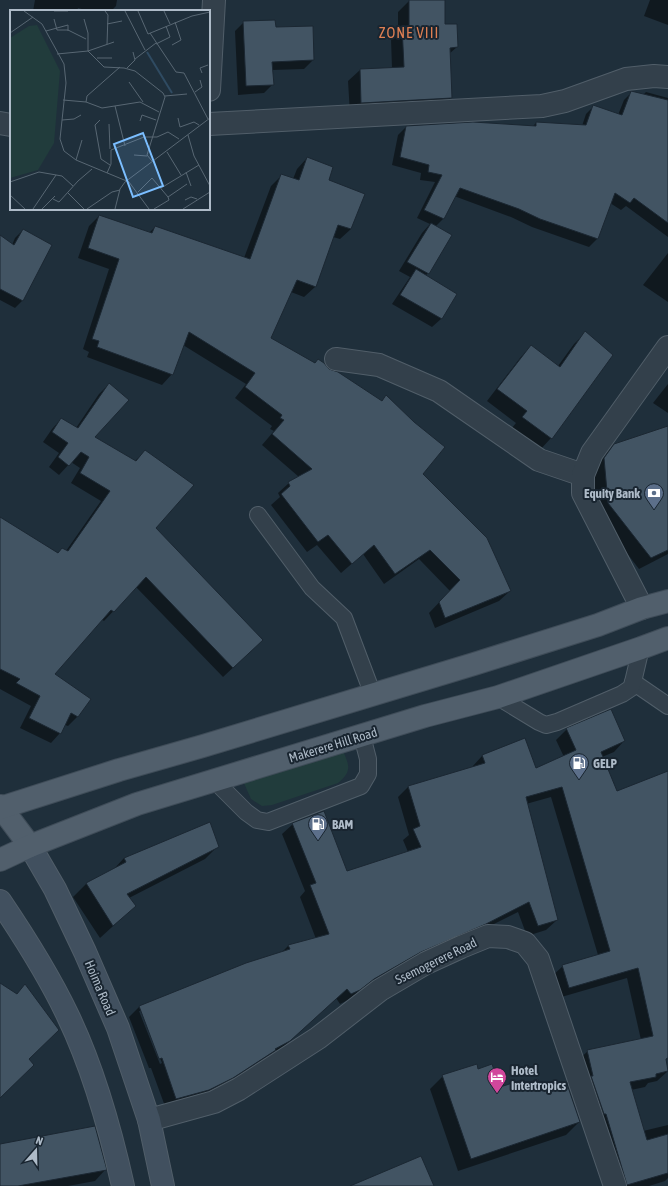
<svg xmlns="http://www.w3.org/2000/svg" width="668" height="1186" font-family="'Asap Condensed',sans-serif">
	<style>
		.green { fill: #213c3c }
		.shadow { fill: #0007; fill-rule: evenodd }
		.building { fill: #425463; stroke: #1b2732 }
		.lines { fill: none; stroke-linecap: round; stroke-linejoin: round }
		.service-casing { stroke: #515e69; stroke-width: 18 }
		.minor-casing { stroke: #515e69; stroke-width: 24 }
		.tertiary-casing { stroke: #515e69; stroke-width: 24 }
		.secondary-casing { stroke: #515e69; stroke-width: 24 }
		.primary-casing { stroke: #3f4c58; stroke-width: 24 }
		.service { stroke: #33404b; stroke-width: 16 }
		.minor { stroke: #33404b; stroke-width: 22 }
		.tertiary { stroke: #33404b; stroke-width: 22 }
		.secondary { stroke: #41505f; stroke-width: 22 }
		.primary { stroke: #515f6c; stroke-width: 22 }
		.labels { text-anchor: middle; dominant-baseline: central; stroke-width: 4; stroke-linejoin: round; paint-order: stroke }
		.poi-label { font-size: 13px; font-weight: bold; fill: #aebbc8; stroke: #192530; text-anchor: start }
		.street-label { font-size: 13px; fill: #aebbc8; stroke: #192530 }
		.quarter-label { font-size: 15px; letter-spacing: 1px; fill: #de7f53; stroke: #192530 }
		.inset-river { fill: none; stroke: #2f4b62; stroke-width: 2 }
		.inset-road { fill: none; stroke: #586773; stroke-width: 1 }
		.view { fill: #7bbeff; fill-opacity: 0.15; stroke: #7bbeff; stroke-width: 2 }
		.inset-edge { fill: none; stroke: #aebbc8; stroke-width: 2 }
	</style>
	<rect width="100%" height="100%" fill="#1f2f3b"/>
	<path class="green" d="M341,745C347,763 355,769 338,783L272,805L262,806L251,799L243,781Z"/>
	<g class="shadow">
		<polygon points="35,0 117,0 116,6 111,11 89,11 78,8 77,11 33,11"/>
		<polygon points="410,0 444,0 444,25 457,47 449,54 451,98 439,110 350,114 348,81 360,70 392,68 391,39 398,31 398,12"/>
		<polygon points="650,0 668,0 668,25 644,16"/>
		<polygon points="244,22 275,28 312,27 313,60 304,69 272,70 273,84 264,93 238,95 235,31"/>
		<polygon points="632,92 643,95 646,92 668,98 668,237 626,206 621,210 610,203 597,239 589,247 532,227 511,217 454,196 443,219 435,227 428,273 425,276 456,294 441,319 432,327 392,304 410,277 399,271 422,233 430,224 417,218 435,182 420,180 421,173 392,165 398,135 406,127 533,126 536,123 582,126 586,114 594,106 618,115 624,100"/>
		<polygon points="307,158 327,181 351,229 340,239 333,237 315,287 304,297 291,292 270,339 315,363 318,360 328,370 381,402 386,396 422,474 510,591 499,601 435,628 429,613 450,591 419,559 384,584 363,554 341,573 317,545 307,552 271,505 280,497 278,493 289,483 299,477 262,445 274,431 270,429 272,426 235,398 246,384 183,345 172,374 162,385 87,357 89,352 83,349 109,269 78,258 89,226 99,216 149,233 155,227 244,258 271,186 282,175 293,179 297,169"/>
		<polygon points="23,230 23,300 15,308 0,300 0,244 12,245 15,238"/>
		<polygon points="668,253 668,302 643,285"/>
		<polygon points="585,333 551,438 540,450 511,429 516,423 487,401 520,358 531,346 558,366 574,344"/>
		<polygon points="109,384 93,438 134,462 145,451 155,528 252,650 223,677 136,587 104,621 101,619 53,674 89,699 77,717 68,726 65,725 60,733 51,743 20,728 31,706 0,689 0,518 58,553 62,549 66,551 101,501 71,483 80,468 71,462 59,475 49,467 59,453 43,442 52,429 61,419 76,428 99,394"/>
		<polygon points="668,384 668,413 653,403"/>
		<polygon points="668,427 668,554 639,569 597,514 593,470 602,457 614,445"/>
		<path d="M567,729L624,741L614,752L602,757L617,792L668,772V1041L662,1042L668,1071L657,1081L648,1083L645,1087L631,1090L643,1131L668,1125V1178L665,1181L649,1186H614L577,1061L588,1051L641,1040L627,978L558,998L552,976L563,966L598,955L551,797L526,804L557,920L546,930L527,936L518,912L474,934L409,962L362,990L348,1000L340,1004L336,998L279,1051L268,1057L264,1061L221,1088L166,1109L151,1068H149L129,1017L139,1007L246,964L282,952L288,946L316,939L300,897L305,891L282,834L293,824L347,872L408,852L403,840L409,835L398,797L408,787L472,768V767L482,756L524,740L536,769L564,757L556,740ZM139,1011H141L162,1063L160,1064Z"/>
		<polygon points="218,846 205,859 129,898 135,906 100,938 73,897 86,884 113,870 124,858"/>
		<polygon points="478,1070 499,1089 523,1086 540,1087 579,1122 566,1135 458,1171 430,1089 443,1076"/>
		<polygon points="0,1145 105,1170 95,1181 68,1186 0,1186"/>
	</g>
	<g class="building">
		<polygon points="409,0 445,0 445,24 457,24 458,47 450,48 452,98 361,103 360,69 404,67 402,26 409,26"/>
		<polygon points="275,20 276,27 313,26 314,60 272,62 274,85 246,86 243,21"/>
		<polygon points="631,91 668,100 668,223 634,198 630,203 615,193 598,239 540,219 519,209 460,188 444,219 424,210 442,175 428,172 429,165 400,157 406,126 473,122 536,126 536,122 586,125 593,105 622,115"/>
		<polygon points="307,157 333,167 329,180 365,194 351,229 338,225 316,287 297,280 271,338 315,363 318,359 324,363 329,369 338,372 382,401 386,395 414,422 445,447 423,474 487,538 511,591 445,618 439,602 460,580 430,550 395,574 374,545 352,564 328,535 318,542 281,494 290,486 288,482 312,469 272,434 284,420 280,418 282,415 245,387 255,373 189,332 173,375 97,347 99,341 92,339 119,259 88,248 99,215 152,233 155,226 250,259 281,174 299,180"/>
		<polygon points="431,223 452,235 429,274 407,262"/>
		<polygon points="23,229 52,245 23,301 0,289 0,235 14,245"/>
		<polygon points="416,269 457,294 442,319 400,295"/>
		<polygon points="585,331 613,355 552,439 522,417 527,411 497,389 531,345 560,367"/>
		<polygon points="109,383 129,400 95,437 136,461 145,450 194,485 156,528 263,640 233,668 146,577 114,612 111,610 55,674 91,699 78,717 71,713 61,734 29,718 40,696 16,683 20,679 0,669 0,517 58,553 62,548 68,551 110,491 80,473 89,457 81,452 69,466 58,457 68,443 52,432 61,418 78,428"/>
		<polygon points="668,426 668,550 651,558 608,503 604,458 614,444"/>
		<polygon points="611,709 625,741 601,752 617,791 668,771 668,1058 666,1059 668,1071 656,1074 656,1077 630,1082 647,1140 668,1134 668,1173 627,1185 606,1114 604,1114 591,1076 593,1076 587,1050 653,1036 638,968 569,988 562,965 610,951 562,787 526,797 558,920 538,926 529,902 486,924 421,952 374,979 360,990 351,994 347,989 290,1041 275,1049 276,1050 233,1078 209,1090 176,1099 162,1058 159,1059 139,1006 246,963 290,949 288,945 329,934 310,885 316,883 292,823 324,811 347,871 421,847 413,829 420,826 408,786 485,763 482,755 525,738 536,768 576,750 566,728"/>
		<polygon points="210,822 219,847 127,894 136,906 113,926 86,883 126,862 124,858"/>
		<polygon points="0,983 17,994 25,984 59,1030 29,1059 34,1065 0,1098"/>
		<polygon points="477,1064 478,1069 492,1064 500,1087 522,1080 524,1084 538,1079 541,1086 547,1083 549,1089 567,1084 580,1122 471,1159 442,1075"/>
		<polygon points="95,1126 107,1170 18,1186 0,1186 0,1144"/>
		<polygon points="421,1156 434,1186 350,1186"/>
	</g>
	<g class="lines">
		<defs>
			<g id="service">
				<polyline points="258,515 312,588 344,618 373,695"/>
				<polyline points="633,682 668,706"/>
				<polyline points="498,697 539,722 546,725 557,722 622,694 631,688 633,682 641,648"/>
				<polyline points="215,781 246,812 257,820 268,822 361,786 368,774 368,759 362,736"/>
			</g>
			<g id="minor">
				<polyline points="209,90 214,0"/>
				<polyline points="0,123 11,125"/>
				<polyline points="209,124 542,106 565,101 626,79 654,76 668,77"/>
				<polyline points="336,359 379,365 439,391 539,460 583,475"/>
				<polyline points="149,1120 214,1102 239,1089 318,1038 380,990 426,963 461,947 488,936 508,937 525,943 538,959 615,1186"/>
			</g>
			<polyline id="tertiary" points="642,608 583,493 583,475 592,453 668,347"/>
			<g id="secondary">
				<polyline points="30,846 55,889 85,952 118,1028 149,1120 163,1186"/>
				<path d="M0,901C25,938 49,976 68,1016C94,1070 110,1128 123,1186"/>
			</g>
			<g id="primary">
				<polyline points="0,806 30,846"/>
				<polyline points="0,808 119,770 203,746 474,664 598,625 642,608 668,601"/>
				<polyline points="0,860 30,846 137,804 425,716 498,697 641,648 668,638"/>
			</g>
		</defs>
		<use href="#service" class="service-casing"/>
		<use href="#minor" class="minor-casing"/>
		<use href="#tertiary" class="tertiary-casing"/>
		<use href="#secondary" class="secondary-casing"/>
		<use href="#primary" class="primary-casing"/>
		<use href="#service" class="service"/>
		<use href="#minor" class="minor"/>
		<use href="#tertiary" class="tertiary"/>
		<use href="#secondary" class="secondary"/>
		<use href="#primary" class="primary"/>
	</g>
	<defs>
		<symbol id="bank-pin" viewBox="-11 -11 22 30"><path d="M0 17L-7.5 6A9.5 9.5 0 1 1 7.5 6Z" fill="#5c6f8a" stroke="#192530"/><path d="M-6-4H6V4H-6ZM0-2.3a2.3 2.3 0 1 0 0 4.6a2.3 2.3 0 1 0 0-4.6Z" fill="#fff"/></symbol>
		<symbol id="fuel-pin" viewBox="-11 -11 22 30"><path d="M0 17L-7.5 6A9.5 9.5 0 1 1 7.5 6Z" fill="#5c6f8a" stroke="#192530"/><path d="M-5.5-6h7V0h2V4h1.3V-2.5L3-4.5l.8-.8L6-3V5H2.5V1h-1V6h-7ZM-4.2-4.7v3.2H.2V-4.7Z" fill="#fff"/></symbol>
		<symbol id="hotel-pin" viewBox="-11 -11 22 30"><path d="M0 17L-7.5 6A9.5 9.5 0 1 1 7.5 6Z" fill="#d1479c" stroke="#192530"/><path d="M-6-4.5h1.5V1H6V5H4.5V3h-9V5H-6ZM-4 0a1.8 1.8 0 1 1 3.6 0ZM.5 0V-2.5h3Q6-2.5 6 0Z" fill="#fff"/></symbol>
	</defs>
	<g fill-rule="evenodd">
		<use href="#bank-pin" x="643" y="482" width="22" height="30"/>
		<use href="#fuel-pin" x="568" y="752" width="22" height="30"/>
		<use href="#fuel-pin" x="307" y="813" width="22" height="30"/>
		<use href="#hotel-pin" x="486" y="1066" width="22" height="30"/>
	</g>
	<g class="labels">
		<g class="poi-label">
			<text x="640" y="493" text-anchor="end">Equity Bank</text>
			<text x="593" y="763">GELP</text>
			<text x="332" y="824">BAM</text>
			<text x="511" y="1070">Hotel<tspan x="511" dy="15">Intertropics</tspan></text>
		</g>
		<g class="street-label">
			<text transform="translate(333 745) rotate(-17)">Makerere Hill Road</text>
			<text transform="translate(436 961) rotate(-26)">Ssemogerere Road</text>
			<text transform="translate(100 988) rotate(67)">Hoima Road</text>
		</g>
		<g class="quarter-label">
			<text x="409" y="32">ZONE VIII</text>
		</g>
	</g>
	<g transform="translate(10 10)">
		<rect width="200" height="200" fill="#1f2f3b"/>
		<path d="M27,15L50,61L44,133L28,160L0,168V28L19,16Z" fill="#213c3c"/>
		<path class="inset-river" d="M137,42L162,83"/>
		<path class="inset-road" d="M14,1L32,14L54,54L56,73L50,129L54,141L66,150L119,172L139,199M44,1H58M95,1L98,5L97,34M115,1L135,40M128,1L138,24L182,6L200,2M154,1L160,14M44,9L47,20H58L76,29M74,9L78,23V41M97,14L112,11M36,21L58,15V21M0,23L23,7M140,23L166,62L174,63L198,109M146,34L160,27L156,16M162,35L171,30L165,12M78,41L104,32M47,44L78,41L94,57L114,58L125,61L153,83L155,87L137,145L142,151M87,48H102M125,49L146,33M117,58L125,50L123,42M192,63L190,58L198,55M119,72L133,92M185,82L192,77L190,70M155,86L177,84M53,90L76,92L92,98L130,92L149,102M76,92L77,86L110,57M105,96L115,136M168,108L170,117L184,112L189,115M52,110L64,109L71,105M90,110L85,115L91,149L100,155M130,111L132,105L146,110M99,114L100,139M178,125L184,146L200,176M157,142L171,165M124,145L137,146M66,150L72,130M176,162L181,176M97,163L101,154V140L134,127H147L158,122L169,129M0,172L29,162L52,166L63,176M151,178L189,155M128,182L142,168L158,187M58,183L74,199M0,185L15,199M158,187L177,174M43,189L49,192L68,171L82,159M175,190L181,187L187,189M23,199L46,165M32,199L45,186M77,199L102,182L110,180M105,199L110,179L115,172L200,108M144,199L159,190L158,187M173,199L200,182"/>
		<path class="view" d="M133,123L153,176L123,187L104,134Z"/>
		<rect width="200" height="200" class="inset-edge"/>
	</g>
	<g transform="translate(36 1150) rotate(20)" stroke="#192530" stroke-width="3" paint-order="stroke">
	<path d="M0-3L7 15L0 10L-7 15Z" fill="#aebbc8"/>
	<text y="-6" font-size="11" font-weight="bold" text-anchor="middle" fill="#aebbc8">N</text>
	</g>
</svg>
